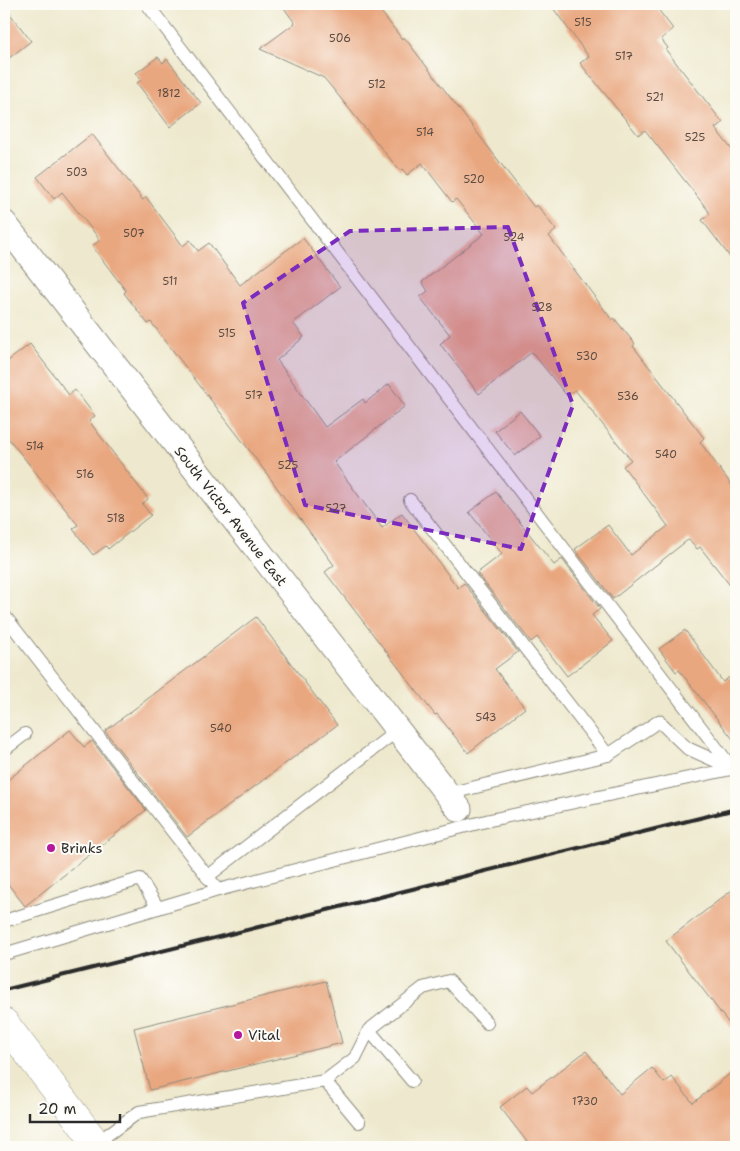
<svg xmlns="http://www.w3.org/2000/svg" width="740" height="1151" font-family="'Shantell Sans',sans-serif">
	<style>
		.building { fill: #e9a780 }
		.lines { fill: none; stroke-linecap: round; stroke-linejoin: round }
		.service-casing { stroke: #8c8a7c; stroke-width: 14 }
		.minor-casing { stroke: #8c8a7c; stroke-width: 27 }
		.secondary-casing { stroke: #8c8a7c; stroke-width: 29 }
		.service { stroke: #fff; stroke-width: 12 }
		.minor { stroke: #fff; stroke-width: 25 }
		.secondary { stroke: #fff; stroke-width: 28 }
		.rail { stroke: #2b2b2b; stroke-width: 4 }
		.marked { fill: #7b2cbf; fill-opacity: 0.2; stroke: #7b2cbf; stroke-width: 4; stroke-dasharray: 10 6; stroke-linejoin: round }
		.poi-dot { fill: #b5179e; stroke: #fdfcf7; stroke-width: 2 }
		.labels { text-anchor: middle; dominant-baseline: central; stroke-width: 4; stroke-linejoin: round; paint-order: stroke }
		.number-label { font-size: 11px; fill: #5a4a40 }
		.street-label { font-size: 14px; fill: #2b2b2b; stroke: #fdfcf7 }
		.poi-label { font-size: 14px; fill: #2b2b2b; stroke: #fdfcf7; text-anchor: start }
	</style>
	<rect width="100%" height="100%" fill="#fdfcf7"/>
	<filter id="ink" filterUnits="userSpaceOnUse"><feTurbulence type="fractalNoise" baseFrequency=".02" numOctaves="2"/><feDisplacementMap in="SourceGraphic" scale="10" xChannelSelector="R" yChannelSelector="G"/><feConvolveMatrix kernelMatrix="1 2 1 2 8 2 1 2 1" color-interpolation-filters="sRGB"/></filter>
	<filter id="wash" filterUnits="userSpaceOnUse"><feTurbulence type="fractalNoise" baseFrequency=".0096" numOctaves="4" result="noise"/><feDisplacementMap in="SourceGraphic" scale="20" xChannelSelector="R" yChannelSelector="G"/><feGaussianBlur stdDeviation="1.12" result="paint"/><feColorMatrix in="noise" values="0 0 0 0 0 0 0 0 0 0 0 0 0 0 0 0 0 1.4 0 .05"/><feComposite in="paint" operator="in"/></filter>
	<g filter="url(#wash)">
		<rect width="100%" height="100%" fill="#eee9ce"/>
		<g id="blocks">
			<g class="building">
				<polygon points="281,4 375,4 402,39 404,37 534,207 537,205 556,230 549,236 612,320 614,318 635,344 633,346 704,438 700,442 736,491 736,593 700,547 697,549 689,539 613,599 575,549 608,525 631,555 668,526 623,466 631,460 575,390 567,396 532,352 479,394 440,344 450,335 420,297 428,291 422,282 484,234 456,199 452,202 422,163 407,175 402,169 400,171 324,78 260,49 295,23"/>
				<polygon points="550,4 654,4 673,29 661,39 668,48 666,50 723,123 715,128 736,155 736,265 702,220 710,214 707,209 645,130 638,135 580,63 589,57"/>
				<polygon points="4,6 31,41 4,62"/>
				<polygon points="158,57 163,63 167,59 201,103 170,127 137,83 141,80 136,73"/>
				<polygon points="92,134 143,200 146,197 183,246 190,240 198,251 209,243 240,285 303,238 340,287 293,323 304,337 277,360 325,427 363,399 365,403 389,384 405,406 334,462 382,528 402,513 458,588 464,583 518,652 495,669 525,708 468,753 437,714 435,715 325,572 334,565 253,455 151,322 148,324 124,293 126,291 92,246 99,241 97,236 62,192 54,199 37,177"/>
				<polygon points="30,344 69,395 75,390 95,416 89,421 148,499 142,504 151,515 108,549 106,546 93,555 73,529 78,525 4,433 4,364"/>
				<polygon points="520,411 540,436 515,456 495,431"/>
				<polygon points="496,492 554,565 562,559 600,609 592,615 613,641 567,676 537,637 531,642 477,573 502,554 469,512"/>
				<polygon points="256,617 337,725 187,837 105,731"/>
				<polygon points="685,630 723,682 736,672 736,743 679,670 676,672 659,649"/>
				<polygon points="70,730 84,747 92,741 146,810 25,906 4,879 4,783"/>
				<polygon points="736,887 736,1033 666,941"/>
				<polygon points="326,981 342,1043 150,1090 134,1028"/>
				<polygon points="586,1051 620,1094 652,1068 664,1083 672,1077 693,1103 736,1069 736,1147 531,1147 500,1107 527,1086 532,1092"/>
			</g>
		</g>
	</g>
	<g filter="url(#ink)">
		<use href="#blocks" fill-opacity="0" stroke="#8c8a7c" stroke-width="1"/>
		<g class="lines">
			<defs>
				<g id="service">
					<polyline points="147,4 732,768"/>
					<polyline points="410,500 608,755"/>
					<polyline points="4,615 218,890"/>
					<polyline points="4,750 25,734"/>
					<polyline points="447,794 608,755 659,721 687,748 729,767"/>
					<polyline points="207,877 398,730"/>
					<polyline points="4,921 140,879 158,908"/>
					<polyline points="4,954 218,890 490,820 736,768"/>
					<polyline points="369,1030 412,1081"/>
					<polyline points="325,1081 359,1122"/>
					<polyline points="96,1143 139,1112 325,1081 355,1058 369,1030 423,988 449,981 487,1023"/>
				</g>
				<polyline id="minor" points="4,223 459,809"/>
				<polyline id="secondary" points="4,1022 99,1147"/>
			</defs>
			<use href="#service" class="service-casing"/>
			<use href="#minor" class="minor-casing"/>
			<use href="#secondary" class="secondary-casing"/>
			<use href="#service" class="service"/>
			<use href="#minor" class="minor"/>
			<use href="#secondary" class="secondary"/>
			<polyline class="rail" points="4,990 736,809"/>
		</g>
	</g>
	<path class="marked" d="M508,227L573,405L521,549L305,505L243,303L350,231Z"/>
	<g class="poi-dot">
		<circle cx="51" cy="848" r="5"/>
		<circle cx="238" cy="1035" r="5"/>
	</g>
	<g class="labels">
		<g class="number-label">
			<text x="583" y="22">515</text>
			<text x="340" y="38">506</text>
			<text x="624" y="56">517</text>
			<text x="377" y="84">512</text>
			<text x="169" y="93">1812</text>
			<text x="655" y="97">521</text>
			<text x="425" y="132">514</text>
			<text x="695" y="137">525</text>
			<text x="77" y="172">503</text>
			<text x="474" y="179">520</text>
			<text x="134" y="233">507</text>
			<text x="514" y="237">524</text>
			<text x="170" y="281">511</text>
			<text x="542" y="307">528</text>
			<text x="227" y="333">515</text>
			<text x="587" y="356">530</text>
			<text x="254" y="395">517</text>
			<text x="628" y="396">536</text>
			<text x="35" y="446">514</text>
			<text x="666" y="454">540</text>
			<text x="288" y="465">525</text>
			<text x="85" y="474">516</text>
			<text x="336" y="508">527</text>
			<text x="116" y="518">518</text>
			<text x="486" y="717">543</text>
			<text x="221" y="728">540</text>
			<text x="585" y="1101">1730</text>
		</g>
		<g class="street-label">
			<text transform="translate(231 516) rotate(52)">South Victor Avenue East</text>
		</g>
		<g class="poi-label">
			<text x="61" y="848">Brinks</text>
			<text x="248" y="1035">Vital</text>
		</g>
	</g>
	<rect width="740" height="1151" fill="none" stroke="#fdfcf7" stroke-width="20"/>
	<path d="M30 1114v8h90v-8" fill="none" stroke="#2b2b2b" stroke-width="2.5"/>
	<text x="38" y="1114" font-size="15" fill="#2b2b2b" stroke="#fdfcf7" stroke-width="4" paint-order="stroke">20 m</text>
</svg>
